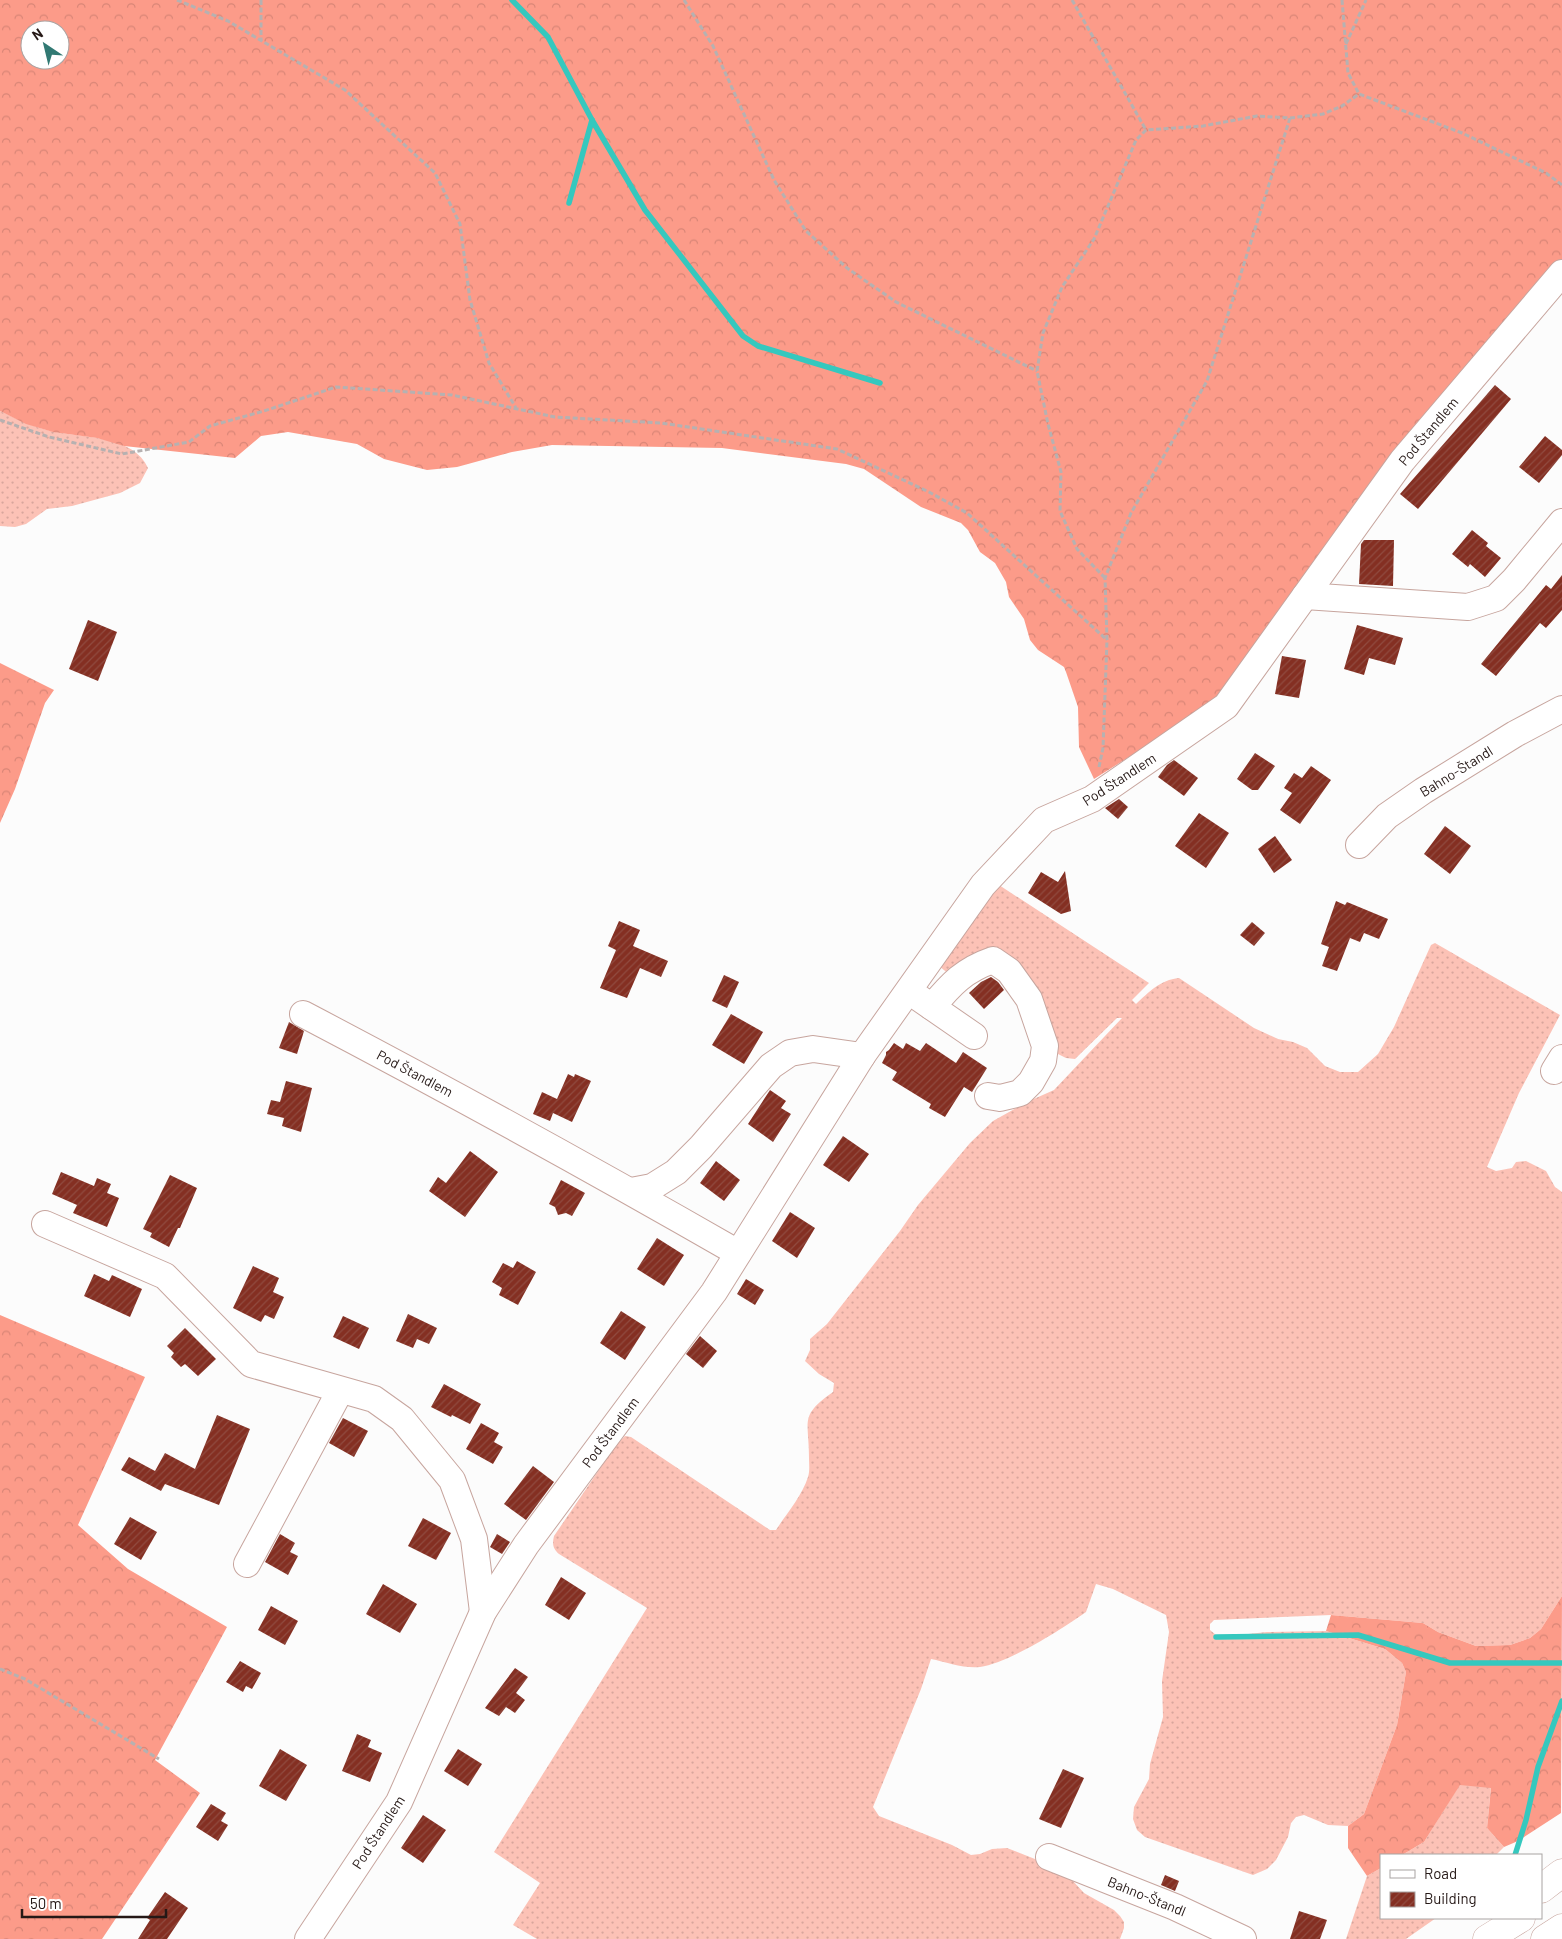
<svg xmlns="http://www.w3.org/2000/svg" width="1562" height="1939" font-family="Barlow,sans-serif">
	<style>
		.grass { fill: url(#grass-dots) }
		.forest { fill: url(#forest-crowns); fill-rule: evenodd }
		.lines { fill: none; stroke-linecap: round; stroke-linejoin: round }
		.stream { stroke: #35c8be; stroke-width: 5.5 }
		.building { fill: url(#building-hatch) }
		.minor-casing { stroke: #c7a59e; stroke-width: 28 }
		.highway-casing { stroke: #c7a59e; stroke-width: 29 }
		.path { stroke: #b6b1b1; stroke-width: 3; stroke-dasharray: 5 2.5; stroke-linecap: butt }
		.minor { stroke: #fff; stroke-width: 26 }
		.highway { stroke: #fff; stroke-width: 28 }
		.labels { text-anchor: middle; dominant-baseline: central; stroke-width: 5; stroke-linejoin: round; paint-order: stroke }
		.street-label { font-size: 14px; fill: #251816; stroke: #fff }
	</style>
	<defs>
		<pattern id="grass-dots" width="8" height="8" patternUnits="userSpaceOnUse" patternTransform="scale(1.25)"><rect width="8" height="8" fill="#fcc2b6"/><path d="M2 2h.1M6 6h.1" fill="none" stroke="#d8a69c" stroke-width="1.8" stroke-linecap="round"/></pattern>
		<pattern id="forest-crowns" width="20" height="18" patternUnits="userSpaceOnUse" patternTransform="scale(1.25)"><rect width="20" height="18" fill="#fc9b89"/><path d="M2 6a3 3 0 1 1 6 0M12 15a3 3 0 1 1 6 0" fill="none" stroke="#d88576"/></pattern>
		<pattern id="building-hatch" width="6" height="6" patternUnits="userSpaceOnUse" patternTransform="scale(1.25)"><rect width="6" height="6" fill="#842f22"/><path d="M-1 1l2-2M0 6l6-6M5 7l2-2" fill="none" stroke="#904b40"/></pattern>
	</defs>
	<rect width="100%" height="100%" fill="#fcfcfc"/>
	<g class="grass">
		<path d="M0,411C17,419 33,427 51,431C81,438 134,435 148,468L140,483L120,493L72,506L47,509L26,524L15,527L0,526Z"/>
		<path d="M996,883L1149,983L1132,1000L1136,1004C1149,992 1160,980 1179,978L1254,1028L1278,1039L1293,1042L1307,1048L1325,1066L1340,1072H1358L1378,1054L1394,1027L1431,945L1435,943L1560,1015L1519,1093L1487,1167L1496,1171L1512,1168L1516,1162L1526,1161L1546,1171L1555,1187L1562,1192V1596L1541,1629L1530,1638L1510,1645L1476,1646L1438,1632L1423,1623L1331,1615L1214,1620L1210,1624V1630L1216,1635L1229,1636L1267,1632L1326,1631L1385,1649L1402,1663L1406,1672L1397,1725L1364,1814L1348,1826L1328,1825L1304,1815L1296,1817L1291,1823L1288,1837L1276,1860L1267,1869L1253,1875L1145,1837L1137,1830L1133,1819L1134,1807L1149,1779L1150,1764L1163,1717L1162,1681L1169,1632L1166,1615L1113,1589L1096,1584L1086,1612C1062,1629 1009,1663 980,1667C965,1669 946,1662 931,1659L921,1689L873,1807L879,1816L952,1845L971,1855L980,1854L992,1849L1007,1848L1040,1861L1072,1880L1084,1893L1114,1910L1120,1916L1124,1922V1928L1120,1939H537L513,1925L540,1883L494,1852L647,1608L559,1554C553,1549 552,1544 554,1536L616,1445L625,1436L631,1437L770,1530H776C787,1513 802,1496 808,1477C810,1471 809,1463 809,1458C809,1420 799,1416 833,1392L834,1383L819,1374L805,1361L810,1350V1339L827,1324L900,1231L918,1205L970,1143L993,1121L1027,1102L1054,1090L1122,1018H1117L1075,1059L1066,1058L1056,1053L1017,964L950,975L939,966Z"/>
		<polygon points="1460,1784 1491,1787 1487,1828 1504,1847 1496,1855 1402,1855 1424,1842"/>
		<polygon points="1381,1868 1381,1918 1436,1918 1406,1939 1346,1939 1367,1876"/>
	</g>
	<g class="forest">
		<path d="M0,0H1562V268L1232,692L1094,779L1079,747L1078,707L1066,672L1064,667L1038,650L1030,640L1024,619L1009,597L1006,582L995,563L980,552L968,530L961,523L921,507L864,469L846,464L722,448L552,445L512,452L457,467L427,470L384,459L357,444L288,432L261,436L235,458L124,446L97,438L53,432L26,424L0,411ZM30,30H60V60H30Z"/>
		<polygon points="0,663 54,690 45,703 15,789 0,823"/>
		<polygon points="0,1315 145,1377 78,1525 128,1569 227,1627 155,1760 200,1793 102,1939 0,1939"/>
		<polygon points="1562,1596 1561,1813 1518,1841 1504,1847 1487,1828 1491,1788 1460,1785 1424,1842 1402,1855 1381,1855 1381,1868 1367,1876 1348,1848 1348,1826 1364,1814 1397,1725 1406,1672 1402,1663 1385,1649 1326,1631 1331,1615 1423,1623 1438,1632 1476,1646 1510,1645 1530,1638 1541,1629"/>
	</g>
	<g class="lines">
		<g class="stream">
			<polyline points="512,0 548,37 592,120 645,210 743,336 758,346 880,383"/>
			<polyline points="569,203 592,120"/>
			<polyline points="1216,1637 1358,1635 1450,1663 1562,1663"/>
			<polyline points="1515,1855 1526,1820 1538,1767 1562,1701"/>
		</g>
	</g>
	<g class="building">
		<polygon points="1495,385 1511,399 1418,509 1400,494"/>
		<polygon points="1545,436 1562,450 1562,455 1539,483 1519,467"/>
		<polygon points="1472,530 1488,543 1486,546 1501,558 1485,577 1470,564 1468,567 1452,554"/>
		<polygon points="1364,540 1394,540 1393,586 1359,584 1361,544"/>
		<polygon points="1562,575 1562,610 1546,628 1540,623 1496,676 1481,664 1546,585 1551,589"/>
		<polygon points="88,620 117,632 98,681 69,669"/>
		<polygon points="1357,625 1403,638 1395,665 1369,658 1364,675 1344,669"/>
		<polygon points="1282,656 1306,660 1299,698 1275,694"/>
		<polygon points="1255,753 1275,766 1258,790 1252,790 1237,779"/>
		<polygon points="1174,760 1198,778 1184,796 1158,777 1167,765"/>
		<polygon points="1311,766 1331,780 1300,824 1280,810 1292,793 1284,788 1294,773 1302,778"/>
		<polygon points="1119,799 1128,807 1118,819 1105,808"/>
		<polygon points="1199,813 1229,833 1206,868 1175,846"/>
		<polygon points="1445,826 1471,846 1450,874 1424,854"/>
		<polygon points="1275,836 1292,860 1274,873 1258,849"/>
		<polygon points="1065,871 1071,911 1061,914 1028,893 1041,872 1058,882"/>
		<polygon points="1336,901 1345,905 1347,902 1388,919 1379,939 1364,933 1360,942 1350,938 1337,971 1322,966 1329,947 1321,944"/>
		<polygon points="619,921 640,930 633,946 668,961 661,977 640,968 627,998 600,988 616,950 608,946"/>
		<polygon points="1252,922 1265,933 1254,946 1240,935"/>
		<polygon points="724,975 739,982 727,1008 712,1001"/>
		<polygon points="991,977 998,982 1004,990 984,1009 969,993 981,982"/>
		<polygon points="731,1014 763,1032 744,1064 712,1045"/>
		<polygon points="289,1022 304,1031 297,1054 279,1048"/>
		<polygon points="894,1043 903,1049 906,1043 920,1051 926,1043 956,1063 963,1052 987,1068 972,1092 964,1087 945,1117 929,1108 931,1104 892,1080 897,1072 882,1063 886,1055 886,1052 889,1050"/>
		<polygon points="568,1074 574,1077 575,1074 591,1081 572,1122 553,1113 550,1121 533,1114 542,1092 557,1099"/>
		<polygon points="286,1081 312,1088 301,1132 282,1126 284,1118 267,1114 271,1100 280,1102"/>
		<polygon points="770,1090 786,1101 781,1108 791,1114 773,1142 748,1124"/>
		<polygon points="843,1136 869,1154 849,1182 823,1165"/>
		<polygon points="470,1151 498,1172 465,1217 429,1191 438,1177 446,1183"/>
		<polygon points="716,1161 740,1180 724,1201 700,1183"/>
		<polygon points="61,1172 94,1186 97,1178 111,1184 107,1193 119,1198 107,1227 73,1213 77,1205 52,1194"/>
		<polygon points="170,1175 197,1188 180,1228 178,1228 169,1247 150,1237 152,1233 143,1229"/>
		<polygon points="561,1180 585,1193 572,1216 566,1213 558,1215 555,1207 549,1204"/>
		<polygon points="790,1212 815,1228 797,1258 772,1241"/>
		<polygon points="657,1238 684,1255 664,1286 637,1269"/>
		<polygon points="517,1261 536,1272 518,1305 499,1295 502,1288 492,1282 503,1263 513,1268"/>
		<polygon points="253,1266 279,1278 273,1292 284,1297 274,1319 265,1315 261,1322 233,1308"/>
		<polygon points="94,1274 109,1281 112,1275 142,1289 130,1317 84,1296"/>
		<polygon points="746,1279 764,1290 755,1305 737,1294"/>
		<polygon points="621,1311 646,1327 625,1360 600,1343"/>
		<polygon points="408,1314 437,1328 429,1344 417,1339 413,1348 396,1341"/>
		<polygon points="343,1316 369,1328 359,1349 333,1337"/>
		<polygon points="185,1328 216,1359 198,1376 185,1364 181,1367 171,1357 174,1353 167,1346"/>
		<polygon points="700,1336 717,1351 703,1368 686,1354"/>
		<polygon points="444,1384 481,1404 470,1424 452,1415 451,1417 431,1407"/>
		<polygon points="217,1415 250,1429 219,1505 165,1484 161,1491 121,1470 129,1457 155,1471 165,1453 195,1469"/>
		<polygon points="343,1418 368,1431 354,1457 329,1443"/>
		<polygon points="481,1423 499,1433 494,1442 503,1447 493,1464 466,1449"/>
		<polygon points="533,1466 554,1482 526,1520 504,1504"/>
		<polygon points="130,1517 157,1532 141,1560 114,1544"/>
		<polygon points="423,1518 451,1533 436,1560 408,1546"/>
		<polygon points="280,1534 295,1543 290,1552 298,1556 288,1575 265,1562"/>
		<polygon points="497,1534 510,1542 502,1554 490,1547"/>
		<polygon points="561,1577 586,1593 569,1620 545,1605"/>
		<polygon points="383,1584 417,1604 400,1633 366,1614"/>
		<polygon points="271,1606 298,1621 285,1645 258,1630"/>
		<polygon points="240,1661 261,1673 252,1689 246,1686 243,1692 226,1682"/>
		<polygon points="515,1668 528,1677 516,1693 525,1700 515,1713 506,1707 499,1716 485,1708"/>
		<polygon points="357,1734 371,1740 368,1747 382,1753 370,1782 342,1771"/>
		<polygon points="280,1749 307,1765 286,1801 259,1786"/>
		<polygon points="458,1749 482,1764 468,1786 444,1771"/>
		<polygon points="1063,1769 1084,1778 1061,1828 1039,1819"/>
		<polygon points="211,1804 226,1813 221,1821 228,1825 218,1841 196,1827"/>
		<polygon points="423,1815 446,1830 423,1863 401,1848"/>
		<polygon points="1165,1875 1179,1881 1175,1891 1161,1885"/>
		<polygon points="165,1892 188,1908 167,1939 138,1939 150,1920 147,1918"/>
		<polygon points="1299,1911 1327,1920 1320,1939 1290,1939"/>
	</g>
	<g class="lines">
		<defs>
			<g id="minor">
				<polyline points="1305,596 1468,607 1496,598 1514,580 1562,522"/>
				<polyline points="1359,845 1387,816 1423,791 1515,734 1562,709"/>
				<polyline points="919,998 974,1036"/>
				<path d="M932,1007C951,984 964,970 993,960L1009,971L1029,999L1045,1046L1043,1061L1031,1082L1020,1093L1000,1098L988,1096"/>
				<path d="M303,1014C450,1091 595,1171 738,1253"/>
				<polyline points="1554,1071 1562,1058"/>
				<polyline points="631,1191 652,1187 676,1172 701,1147 771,1066 790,1053 813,1049 862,1056"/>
				<polyline points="45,1224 165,1276 251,1364 374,1399 402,1419 452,1480 474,1539 483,1612"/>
				<polyline points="247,1564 340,1391"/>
				<polyline points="1049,1857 1175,1907 1243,1939"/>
				<polyline points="308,1939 399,1802 483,1612 526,1545 714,1292 862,1056 983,885 1044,820 1092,799 1226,706 1402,461 1562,273"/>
			</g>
			<g id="highway">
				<polyline points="1541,1889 1562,1873"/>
				<polyline points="1487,1939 1521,1918"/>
				<polyline points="1545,1939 1562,1928"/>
			</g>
		</defs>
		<use href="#minor" class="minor-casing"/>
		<use href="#highway" class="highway-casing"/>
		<g class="path">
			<polyline points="177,0 228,21 345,90 435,173 460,224 470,300 489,363 516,408"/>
			<polyline points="261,0 261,41"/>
			<polyline points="684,0 713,46 774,180 806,231 847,268 896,302 1037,371"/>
			<polyline points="1072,0 1146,130"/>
			<polyline points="1342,0 1348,73 1359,94 1462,133 1546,173 1562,185"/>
			<polyline points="1346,44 1366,0"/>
			<polyline points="0,420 49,437 122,454 189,442 210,426 264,411 336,387 452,395 555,417 661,423 837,449 929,492 967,513 1107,640"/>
			<polyline points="1105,578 1077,549 1060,511 1061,472 1048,424 1037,371 1043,333 1062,287 1094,239 1136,140 1146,130 1203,126 1257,116 1290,118 1323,114 1342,106 1359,94"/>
			<polyline points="1099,767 1103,748 1107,640 1105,578 1131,513 1207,381 1290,118"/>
			<polyline points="0,1669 25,1679 159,1759"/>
		</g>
		<use href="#minor" class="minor"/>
		<use href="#highway" class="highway"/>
	</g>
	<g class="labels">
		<g class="street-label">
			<text transform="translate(1428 431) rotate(-50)">Pod Štandlem</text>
			<text transform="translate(1456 771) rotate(-32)">Bahno-Štandl</text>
			<text transform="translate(1119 779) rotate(-33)">Pod Štandlem</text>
			<text transform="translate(415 1073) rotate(28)">Pod Štandlem</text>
			<text transform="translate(610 1432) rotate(-53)">Pod Štandlem</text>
			<text transform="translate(378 1832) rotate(-57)">Pod Štandlem</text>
			<text transform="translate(1147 1896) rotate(22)">Bahno-Štandl</text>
		</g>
	</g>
	<rect x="1380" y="1854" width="162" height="65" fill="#ffffff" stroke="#a8a3a2"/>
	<rect x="1390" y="1870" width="25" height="8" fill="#ffffff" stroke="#a8a3a2"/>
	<text x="1424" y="1879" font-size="15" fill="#251816">Road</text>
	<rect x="1390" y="1892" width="25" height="15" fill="url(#building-hatch)" stroke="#a8a3a2"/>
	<text x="1424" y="1904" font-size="15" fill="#251816">Building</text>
	<g transform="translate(45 45) rotate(325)"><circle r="24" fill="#ffffff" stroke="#a8a3a2"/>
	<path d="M0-4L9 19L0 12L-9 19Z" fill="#317973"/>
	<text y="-8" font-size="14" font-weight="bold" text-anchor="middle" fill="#251816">N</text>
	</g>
	<path d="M22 1909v8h144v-8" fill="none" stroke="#251816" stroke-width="2.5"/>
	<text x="30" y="1909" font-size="15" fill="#251816" stroke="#ffffff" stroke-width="4" paint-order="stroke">50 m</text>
</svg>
